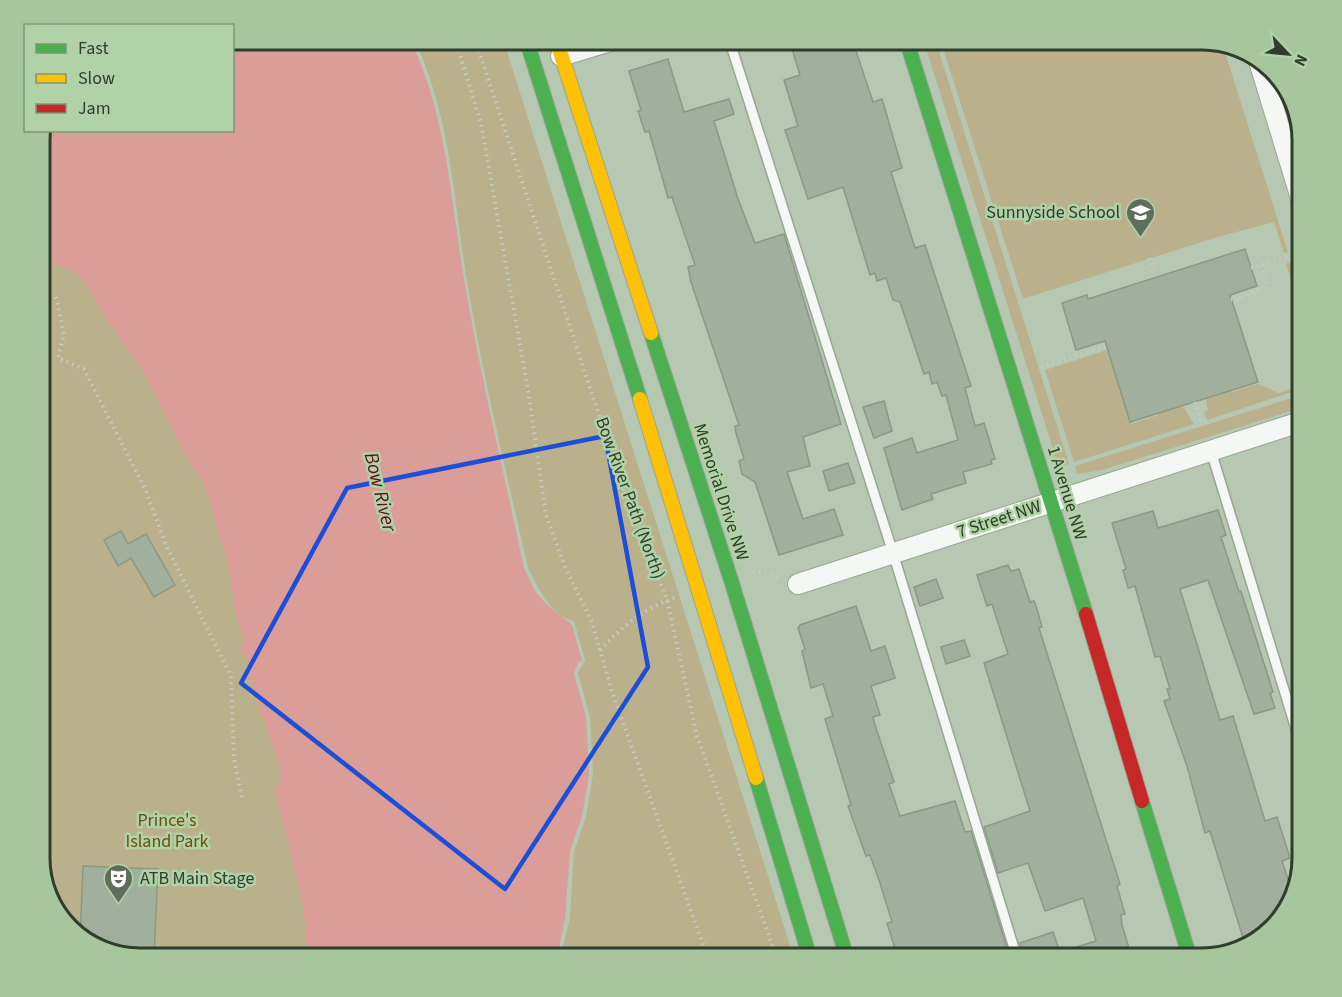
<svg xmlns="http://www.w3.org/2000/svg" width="1342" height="997" font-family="'Source Sans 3',sans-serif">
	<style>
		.green { fill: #bab18c }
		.water { fill: #da9d98 }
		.building { fill: #a1b09d; stroke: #8a9886; stroke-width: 1.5 }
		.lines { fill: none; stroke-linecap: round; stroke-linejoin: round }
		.lane-casing { stroke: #98a693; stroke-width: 12 }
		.street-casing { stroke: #98a693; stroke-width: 22 }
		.fast-casing { stroke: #98a693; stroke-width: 16 }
		.slow-casing { stroke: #98a693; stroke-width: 16 }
		.jam-casing { stroke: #98a693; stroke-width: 16 }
		.path { stroke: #c6cbc5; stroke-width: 4; stroke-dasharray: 1.5 4.5; stroke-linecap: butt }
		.lane { stroke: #f4f7f3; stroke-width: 9 }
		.street { stroke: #f4f7f3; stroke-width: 20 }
		.fast { stroke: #4caf50; stroke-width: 14 }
		.slow { stroke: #ffc107; stroke-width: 14 }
		.jam { stroke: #c62828; stroke-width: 14 }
		.marked { fill: none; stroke: #1d4ed8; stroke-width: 4.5; stroke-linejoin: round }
		.labels { text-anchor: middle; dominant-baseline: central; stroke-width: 5; stroke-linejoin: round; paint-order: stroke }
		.poi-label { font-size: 18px; fill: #2f3d2b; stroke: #b1d2a7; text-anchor: end }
		.street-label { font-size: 18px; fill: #2f3d2b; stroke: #b1d2a7 }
		.park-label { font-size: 18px; fill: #6d4d0b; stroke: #b1d2a7 }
		.water-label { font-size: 20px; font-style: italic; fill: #610c1b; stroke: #b1d2a7 }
		.rim { fill: none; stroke: #2f3d2b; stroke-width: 3 }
	</style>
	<rect width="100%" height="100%" fill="#b6c8b1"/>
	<g class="green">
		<path d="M414,39H503L794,958H560L570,918L574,851L586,817L593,774L590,717L578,673L585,660L574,621C551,617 538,587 528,568C507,475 484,381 468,287C454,204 451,116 414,39Z"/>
		<polygon points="923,39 935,39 1069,464 1060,467 1055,455"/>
		<polygon points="940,39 1203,39 1223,46 1288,252 1284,253 1274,222 1214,238 1023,299"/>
		<polygon points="58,257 88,274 211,483 288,770 318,958 139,958 78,937 50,902 39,864 39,259"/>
		<polygon points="1291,262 1303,299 1303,334 1294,306 1298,301 1286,264"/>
		<polygon points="1107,350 1131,424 1158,415 1157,410 1181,403 1194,424 1074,462 1045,370"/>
		<polygon points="1258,384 1279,393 1294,388 1295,391 1207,420 1204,412 1208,410 1205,395 1229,387 1232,392"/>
		<polygon points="1295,397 1298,405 1291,411 1102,470 1077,474 1075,466"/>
	</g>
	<path class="water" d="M233,39H410C449,119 451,210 467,296C483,387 505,478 524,568L535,591L546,604L572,625L582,661L578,662L574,674L586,716L589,775L582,816L570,852L565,918L557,958H308L303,903L275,789L280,784L281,771L251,683L246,657L240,649L245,640L236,616L229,569L204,482L190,464L144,373L106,319L90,289L78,274L62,266L39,263L40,131L232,130Z"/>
	<g class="building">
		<polygon points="789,39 852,39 873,102 882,99 887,116 902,168 891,172 915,248 925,245 971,386 965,388 975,426 984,423 995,459 991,460 992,464 963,472 966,483 931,494 933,499 902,510 884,448 912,438 917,453 958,440 946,395 942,396 937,382 932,384 929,372 924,374 900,302 893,300 886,278 877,281 875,273 870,275 843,187 808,199 785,130 798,126 784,80 800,75"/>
		<polygon points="668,59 684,112 729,99 734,114 714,121 738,199 755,243 784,234 841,424 803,437 810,466 787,472 803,519 834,509 843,535 779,555 755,482 742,474 739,461 744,459 736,433 735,426 739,425 691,282 688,267 695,265 672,197 668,198 649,131 645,132 638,111 641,110 629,71"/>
		<polygon points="1245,249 1257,286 1230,295 1258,382 1130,422 1105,341 1076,350 1062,303 1087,295 1088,299"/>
		<polygon points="884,401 892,431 874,438 863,407"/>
		<polygon points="848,463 855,483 829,491 823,471"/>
		<polygon points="1218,510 1226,535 1221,537 1239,592 1241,591 1247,610 1273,692 1270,693 1275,708 1254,714 1208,580 1180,589 1220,720 1233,716 1265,821 1277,817 1290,858 1282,861 1290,885 1286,886 1289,898 1282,919 1261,936 1244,941 1210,831 1205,833 1187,766 1164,701 1170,699 1167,689 1170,689 1160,656 1155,657 1135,586 1128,588 1123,570 1126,569 1112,523 1153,511 1158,528"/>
		<polygon points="121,531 128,544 146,534 175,585 154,597 131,558 118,566 104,540"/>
		<polygon points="1008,565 1011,571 1019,569 1030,602 1034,601 1037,609 1042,627 1039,628 1120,884 1117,886 1125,914 1121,915 1122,925 1132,958 1024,958 1020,943 1053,932 1060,952 1096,941 1083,898 1045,911 1028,863 998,873 984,827 1030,811 984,663 1008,654 992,604 987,606 977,575"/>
		<polygon points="936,579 943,598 920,606 914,587"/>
		<polygon points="856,606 871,651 885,646 895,678 871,686 880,715 873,717 875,725 894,782 889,784 900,816 955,801 965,832 971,831 1010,958 898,958 887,923 892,922 880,883 870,855 866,856 848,806 851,805 825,719 833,716 823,684 811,688 802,651 805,649 798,628 800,625"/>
		<polygon points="964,640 970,656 946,664 941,647"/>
		<polygon points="83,866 158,869 154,958 139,958 80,938"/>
	</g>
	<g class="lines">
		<defs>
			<g id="lane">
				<polyline points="729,39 893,553 1017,958"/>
				<polyline points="1211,451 1303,752"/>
				<polyline points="39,563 45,565"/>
			</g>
			<g id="street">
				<polyline points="561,56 617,39"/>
				<polyline points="1258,58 1303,205"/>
				<polyline points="798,584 1303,421"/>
			</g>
			<g id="fast">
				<polyline points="526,39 640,399"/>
				<polyline points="906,39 1086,614"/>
				<polyline points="651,333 731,580 847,958"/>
				<polyline points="756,778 810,958"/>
				<polyline points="1142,801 1190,958"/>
			</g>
			<g id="slow">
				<polyline points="556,39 651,333"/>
				<polyline points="640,399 756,778"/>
			</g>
			<polyline id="jam" points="1086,614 1142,801"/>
		</defs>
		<use href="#lane" class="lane-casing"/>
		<use href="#street" class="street-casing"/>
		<use href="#fast" class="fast-casing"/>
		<use href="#slow" class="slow-casing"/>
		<use href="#jam" class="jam-casing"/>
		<g class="path">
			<polyline points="455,39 481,123 528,390 546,515 566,569 592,622 612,692 708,958"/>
			<polyline points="475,39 624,491 667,600 697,736 777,958"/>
			<polyline points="1149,258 1155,276"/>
			<polyline points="1251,268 1291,255"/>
			<polyline points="56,297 64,334 58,358 84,369 146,491 166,545 231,676 234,759 242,797"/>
			<polyline points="1234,298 1261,289"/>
			<polyline points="1231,299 1238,300 1267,287 1261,264"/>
			<polyline points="1041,367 1107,346"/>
			<polyline points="1195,402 1201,424"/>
			<polyline points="753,572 758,571 780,578"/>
			<path d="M600,650C624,625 644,608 677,597"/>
		</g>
		<use href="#lane" class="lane"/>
		<use href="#street" class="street"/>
		<use href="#fast" class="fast"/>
		<use href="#slow" class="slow"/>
		<use href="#jam" class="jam"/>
	</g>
	<path class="marked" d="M605,436L648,667L505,889L241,683L347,488Z"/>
	<defs>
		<symbol id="school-pin" viewBox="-11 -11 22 30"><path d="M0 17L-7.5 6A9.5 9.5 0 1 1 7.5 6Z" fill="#5e6e5a" stroke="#b1d2a7"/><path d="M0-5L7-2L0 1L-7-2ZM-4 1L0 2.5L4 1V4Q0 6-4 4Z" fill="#fff"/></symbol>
		<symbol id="theatre-pin" viewBox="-11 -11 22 30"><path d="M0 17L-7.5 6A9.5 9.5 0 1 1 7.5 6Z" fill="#5e6e5a" stroke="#b1d2a7"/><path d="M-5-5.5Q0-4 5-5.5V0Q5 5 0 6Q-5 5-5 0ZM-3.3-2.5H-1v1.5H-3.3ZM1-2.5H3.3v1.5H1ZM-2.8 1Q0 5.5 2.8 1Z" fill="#fff"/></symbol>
	</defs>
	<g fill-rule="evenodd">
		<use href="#school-pin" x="1124" y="196" width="33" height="45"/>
		<use href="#theatre-pin" x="102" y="862" width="33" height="45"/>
	</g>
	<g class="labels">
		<g class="poi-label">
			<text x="1120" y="212">Sunnyside School</text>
			<text x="140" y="878" text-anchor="start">ATB Main Stage</text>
		</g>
		<g class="street-label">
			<text transform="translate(721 492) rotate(72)">Memorial Drive NW</text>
			<text transform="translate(1067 493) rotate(73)">1 Avenue NW</text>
			<text transform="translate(630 498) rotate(70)">Bow River Path (North)</text>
			<text transform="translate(999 519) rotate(-18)">7 Street NW</text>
		</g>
		<g class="park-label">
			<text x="167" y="820">Prince's<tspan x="167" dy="21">Island Park</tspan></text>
		</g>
		<g class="water-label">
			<text transform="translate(380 492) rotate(76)">Bow River</text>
		</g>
	</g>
	<path d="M0 0H1342V997H0ZM140 50H1202A90 90 0 0 1 1292 140V858A90 90 0 0 1 1202 948H140A90 90 0 0 1 50 858V140A90 90 0 0 1 140 50Z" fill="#a7c69d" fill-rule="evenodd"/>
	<path class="rim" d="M140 50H1202A90 90 0 0 1 1292 140V858A90 90 0 0 1 1202 948H140A90 90 0 0 1 50 858V140A90 90 0 0 1 140 50Z"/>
	<rect x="24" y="24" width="210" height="108" fill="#b1d2a7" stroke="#7d9675" stroke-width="1.5"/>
	<rect x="36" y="44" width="30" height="9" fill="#4caf50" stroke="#7d9675" stroke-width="1.5"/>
	<text x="78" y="54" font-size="18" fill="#2f3d2b">Fast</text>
	<rect x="36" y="74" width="30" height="9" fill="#ffc107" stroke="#7d9675" stroke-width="1.5"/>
	<text x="78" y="84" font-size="18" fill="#2f3d2b">Slow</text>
	<rect x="36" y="104" width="30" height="9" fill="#c62828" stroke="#7d9675" stroke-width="1.5"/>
	<text x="78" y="114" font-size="18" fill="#2f3d2b">Jam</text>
	<g transform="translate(1288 54) rotate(116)" stroke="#b1d2a7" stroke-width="4.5" paint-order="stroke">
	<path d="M0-4.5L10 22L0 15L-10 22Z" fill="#2f3d2b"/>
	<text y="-9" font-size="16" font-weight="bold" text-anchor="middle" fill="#2f3d2b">N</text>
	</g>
</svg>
